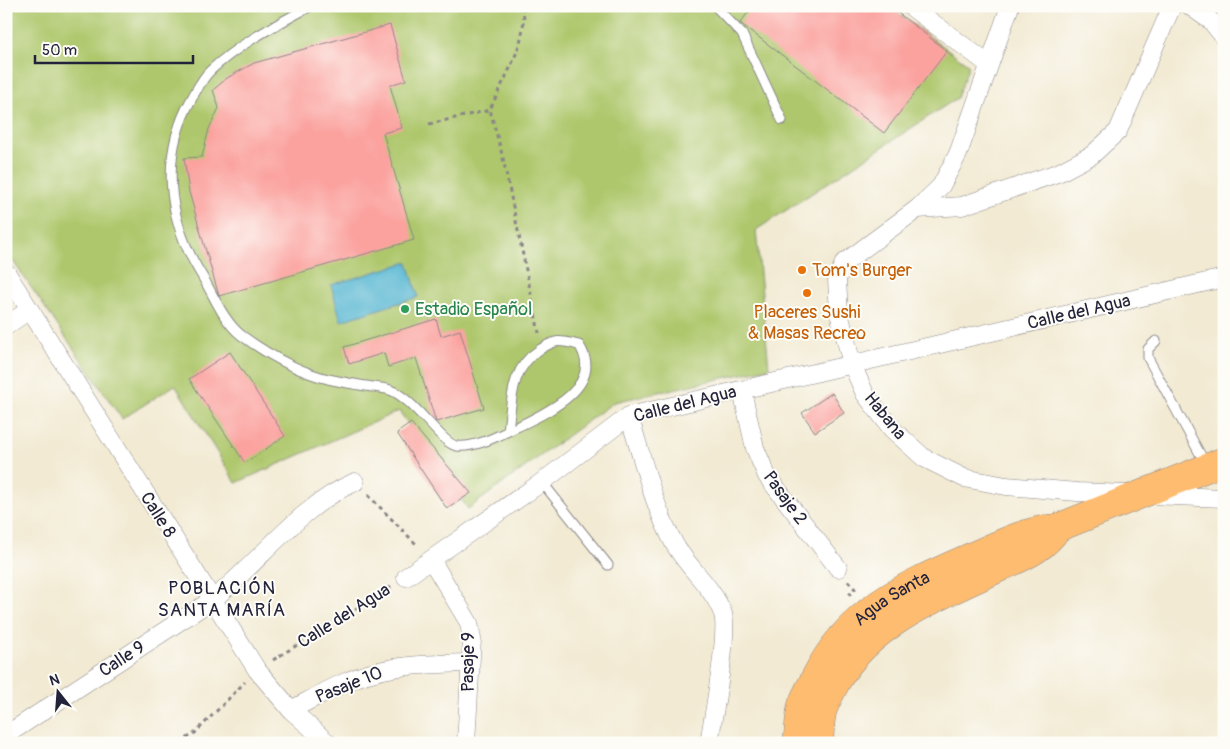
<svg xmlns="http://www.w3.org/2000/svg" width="1230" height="749" font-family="Pangolin,sans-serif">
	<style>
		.green { fill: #aec76c; stroke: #687454 }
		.water { fill: #53b5d2; stroke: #3a6c86 }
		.building { fill: #fba29f }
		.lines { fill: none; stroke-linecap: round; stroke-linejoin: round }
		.service-casing { stroke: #8a8687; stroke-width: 11 }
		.minor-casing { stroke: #8a8687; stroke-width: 19 }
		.primary-casing { stroke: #8a8687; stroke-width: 29 }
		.path { stroke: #8a8687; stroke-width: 3; stroke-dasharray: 4 4; stroke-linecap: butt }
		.service { stroke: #fff; stroke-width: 9 }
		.minor { stroke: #fff; stroke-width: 18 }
		.primary { stroke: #febc70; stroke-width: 28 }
		.food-dot { fill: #e8710a; stroke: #fdfcf7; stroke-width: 2 }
		.leisure-dot { fill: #2e9e5b; stroke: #fdfcf7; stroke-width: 2 }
		.labels { text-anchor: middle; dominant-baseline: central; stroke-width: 4; stroke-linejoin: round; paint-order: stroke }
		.food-label { font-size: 18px; fill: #c56008; stroke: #fdfcf7; text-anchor: start }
		.leisure-label { font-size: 18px; fill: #27864d; stroke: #fdfcf7; text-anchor: start }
		.street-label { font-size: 18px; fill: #22223b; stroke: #fdfcf7 }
		.neighbourhood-label { font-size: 19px; letter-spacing: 1px; fill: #22223b; stroke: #fdfcf7 }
	</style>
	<rect width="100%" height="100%" fill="#fdfcf7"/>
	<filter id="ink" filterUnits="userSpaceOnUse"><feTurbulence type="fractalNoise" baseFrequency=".02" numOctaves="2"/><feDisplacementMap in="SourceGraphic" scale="10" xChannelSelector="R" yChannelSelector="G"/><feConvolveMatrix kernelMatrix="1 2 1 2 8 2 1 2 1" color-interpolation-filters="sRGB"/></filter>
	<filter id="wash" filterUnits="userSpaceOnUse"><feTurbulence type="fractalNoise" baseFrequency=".0096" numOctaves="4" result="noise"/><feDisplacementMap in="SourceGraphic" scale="20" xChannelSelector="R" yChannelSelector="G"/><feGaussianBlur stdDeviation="1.12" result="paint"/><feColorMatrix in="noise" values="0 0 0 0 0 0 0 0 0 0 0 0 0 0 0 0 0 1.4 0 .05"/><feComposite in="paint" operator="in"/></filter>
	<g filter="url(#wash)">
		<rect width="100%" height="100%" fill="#f2ead3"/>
		<polygon class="green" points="6,6 888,6 969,65 957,98 756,230 769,368 614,402 468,509 399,411 236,483 175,385 122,419 6,251"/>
		<polygon class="water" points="408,262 418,297 341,321 331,285"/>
		<g id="blocks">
			<g class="building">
				<polygon points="753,6 889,6 947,51 884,133 740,23"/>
				<polygon points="390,25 406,80 390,85 402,128 383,133 414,240 219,296 189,192 184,158 202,157 209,129 219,108 213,90 227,78 254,63"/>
				<polygon points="436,319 441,336 460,330 484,408 436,422 416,358 388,367 384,353 349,364 344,347"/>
				<polygon points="230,352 285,436 245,463 189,379"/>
				<polygon points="832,393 844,413 815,432 802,413"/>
				<polygon points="411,423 471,493 447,509 397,433"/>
			</g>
		</g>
	</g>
	<g filter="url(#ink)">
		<use href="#blocks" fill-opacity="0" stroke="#8a8687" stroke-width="1"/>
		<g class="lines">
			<defs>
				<g id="service">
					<path d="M311,6C276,25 240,43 211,70C203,77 197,89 192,98C160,154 167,217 199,271C212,291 222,320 241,335C267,354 296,371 328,379C342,382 358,385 373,387C379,388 385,388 390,390C415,399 442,445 457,446C477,448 499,435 517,427C546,413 606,386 579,345C559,340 556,339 539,350C510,369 512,400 508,431"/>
					<polyline points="715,6 742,34 782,120"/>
					<polyline points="1156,341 1148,349 1148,358 1206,465"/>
					<polyline points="542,482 608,565"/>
				</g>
				<g id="minor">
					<polyline points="910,6 988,64"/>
					<polyline points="1010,6 958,154 941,186 917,209 844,263 837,279 839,313 852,364 865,394 892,429 924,458 964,478 1006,486 1077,492 1224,498"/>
					<polyline points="1190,6 1211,21 1224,37"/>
					<polyline points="917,209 962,206 1060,172 1092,155 1118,131 1172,6"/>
					<polyline points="6,272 257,670 291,710 328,743"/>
					<polyline points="6,326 29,310"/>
					<polyline points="742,391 755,448 767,476 838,568"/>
					<path d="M629,416C643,459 653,506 675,545C689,569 713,587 723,614C729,634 713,718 709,743"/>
					<polyline points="432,561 469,623 472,639 466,743"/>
					<polyline points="406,577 542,482 629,416 1224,278"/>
					<path d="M291,710C318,696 345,679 375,672C406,664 438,664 470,663"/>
					<path d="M6,735L212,600C260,562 298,507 355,482"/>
				</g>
				<g id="primary">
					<path id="s1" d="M797,743C799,731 799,717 802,705C805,696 811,686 815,678C848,611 904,586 968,558C996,546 1025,530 1057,528L1224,461"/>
					<path d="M819,743C820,733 820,722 822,713C824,705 828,698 831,692C862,625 937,598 999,568C1020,558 1045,549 1057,528"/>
				</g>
			</defs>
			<use href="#service" class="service-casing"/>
			<use href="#minor" class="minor-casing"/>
			<use href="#primary" class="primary-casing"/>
			<g class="path">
				<path d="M523,6C528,45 504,76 490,110L503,158L539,333"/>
				<polyline points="429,124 490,110"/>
				<polyline points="368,495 418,546"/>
				<polyline points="848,581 855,589 849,595"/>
				<polyline points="273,660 391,587"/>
				<polyline points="180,743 195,733 245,682"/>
			</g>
			<use href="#service" class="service"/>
			<use href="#minor" class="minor"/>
			<use href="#primary" class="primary"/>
		</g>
	</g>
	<g class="food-dot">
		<circle cx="802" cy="270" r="5"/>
		<circle cx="807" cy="293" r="5"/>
	</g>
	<circle class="leisure-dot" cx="405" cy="309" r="5"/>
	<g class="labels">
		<g class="food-label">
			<text x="812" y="270">Tom's Burger</text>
			<text x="807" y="312" text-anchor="middle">Placeres Sushi<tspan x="807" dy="21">&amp; Masas Recreo</tspan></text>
		</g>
		<g class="leisure-label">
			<text x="415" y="309">Estadio Español</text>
		</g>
		<g class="street-label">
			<text transform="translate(1079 312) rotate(-13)">Calle del Agua</text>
			<text transform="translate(685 404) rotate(-14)">Calle del Agua</text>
			<text transform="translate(885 416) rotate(51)">Habana</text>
			<text transform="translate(785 498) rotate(54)">Pasaje 2</text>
			<text transform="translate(158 515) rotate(58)">Calle 8</text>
			<text stroke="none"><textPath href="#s1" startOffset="181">Agua Santa</textPath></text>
			<text transform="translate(344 616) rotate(-32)">Calle del Agua</text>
			<text transform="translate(122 659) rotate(-33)">Calle 9</text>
			<text transform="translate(468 662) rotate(-90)">Pasaje 9</text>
			<text transform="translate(349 685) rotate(-22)">Pasaje 10</text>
		</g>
		<g class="neighbourhood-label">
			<text x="222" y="588">POBLACIÓN<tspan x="222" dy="22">SANTA MARÍA</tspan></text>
		</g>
	</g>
	<rect width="1230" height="749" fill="none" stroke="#fdfcf7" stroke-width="25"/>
	<g transform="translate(58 692) rotate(343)" stroke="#fdfcf7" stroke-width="4" paint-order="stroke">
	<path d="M0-4L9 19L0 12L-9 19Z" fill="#22223b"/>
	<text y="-8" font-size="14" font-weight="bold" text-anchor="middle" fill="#22223b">N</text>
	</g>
	<path d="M35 55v8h158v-8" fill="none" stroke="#22223b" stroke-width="2.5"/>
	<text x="42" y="55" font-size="15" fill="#22223b" stroke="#fdfcf7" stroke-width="4" paint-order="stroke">50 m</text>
</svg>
